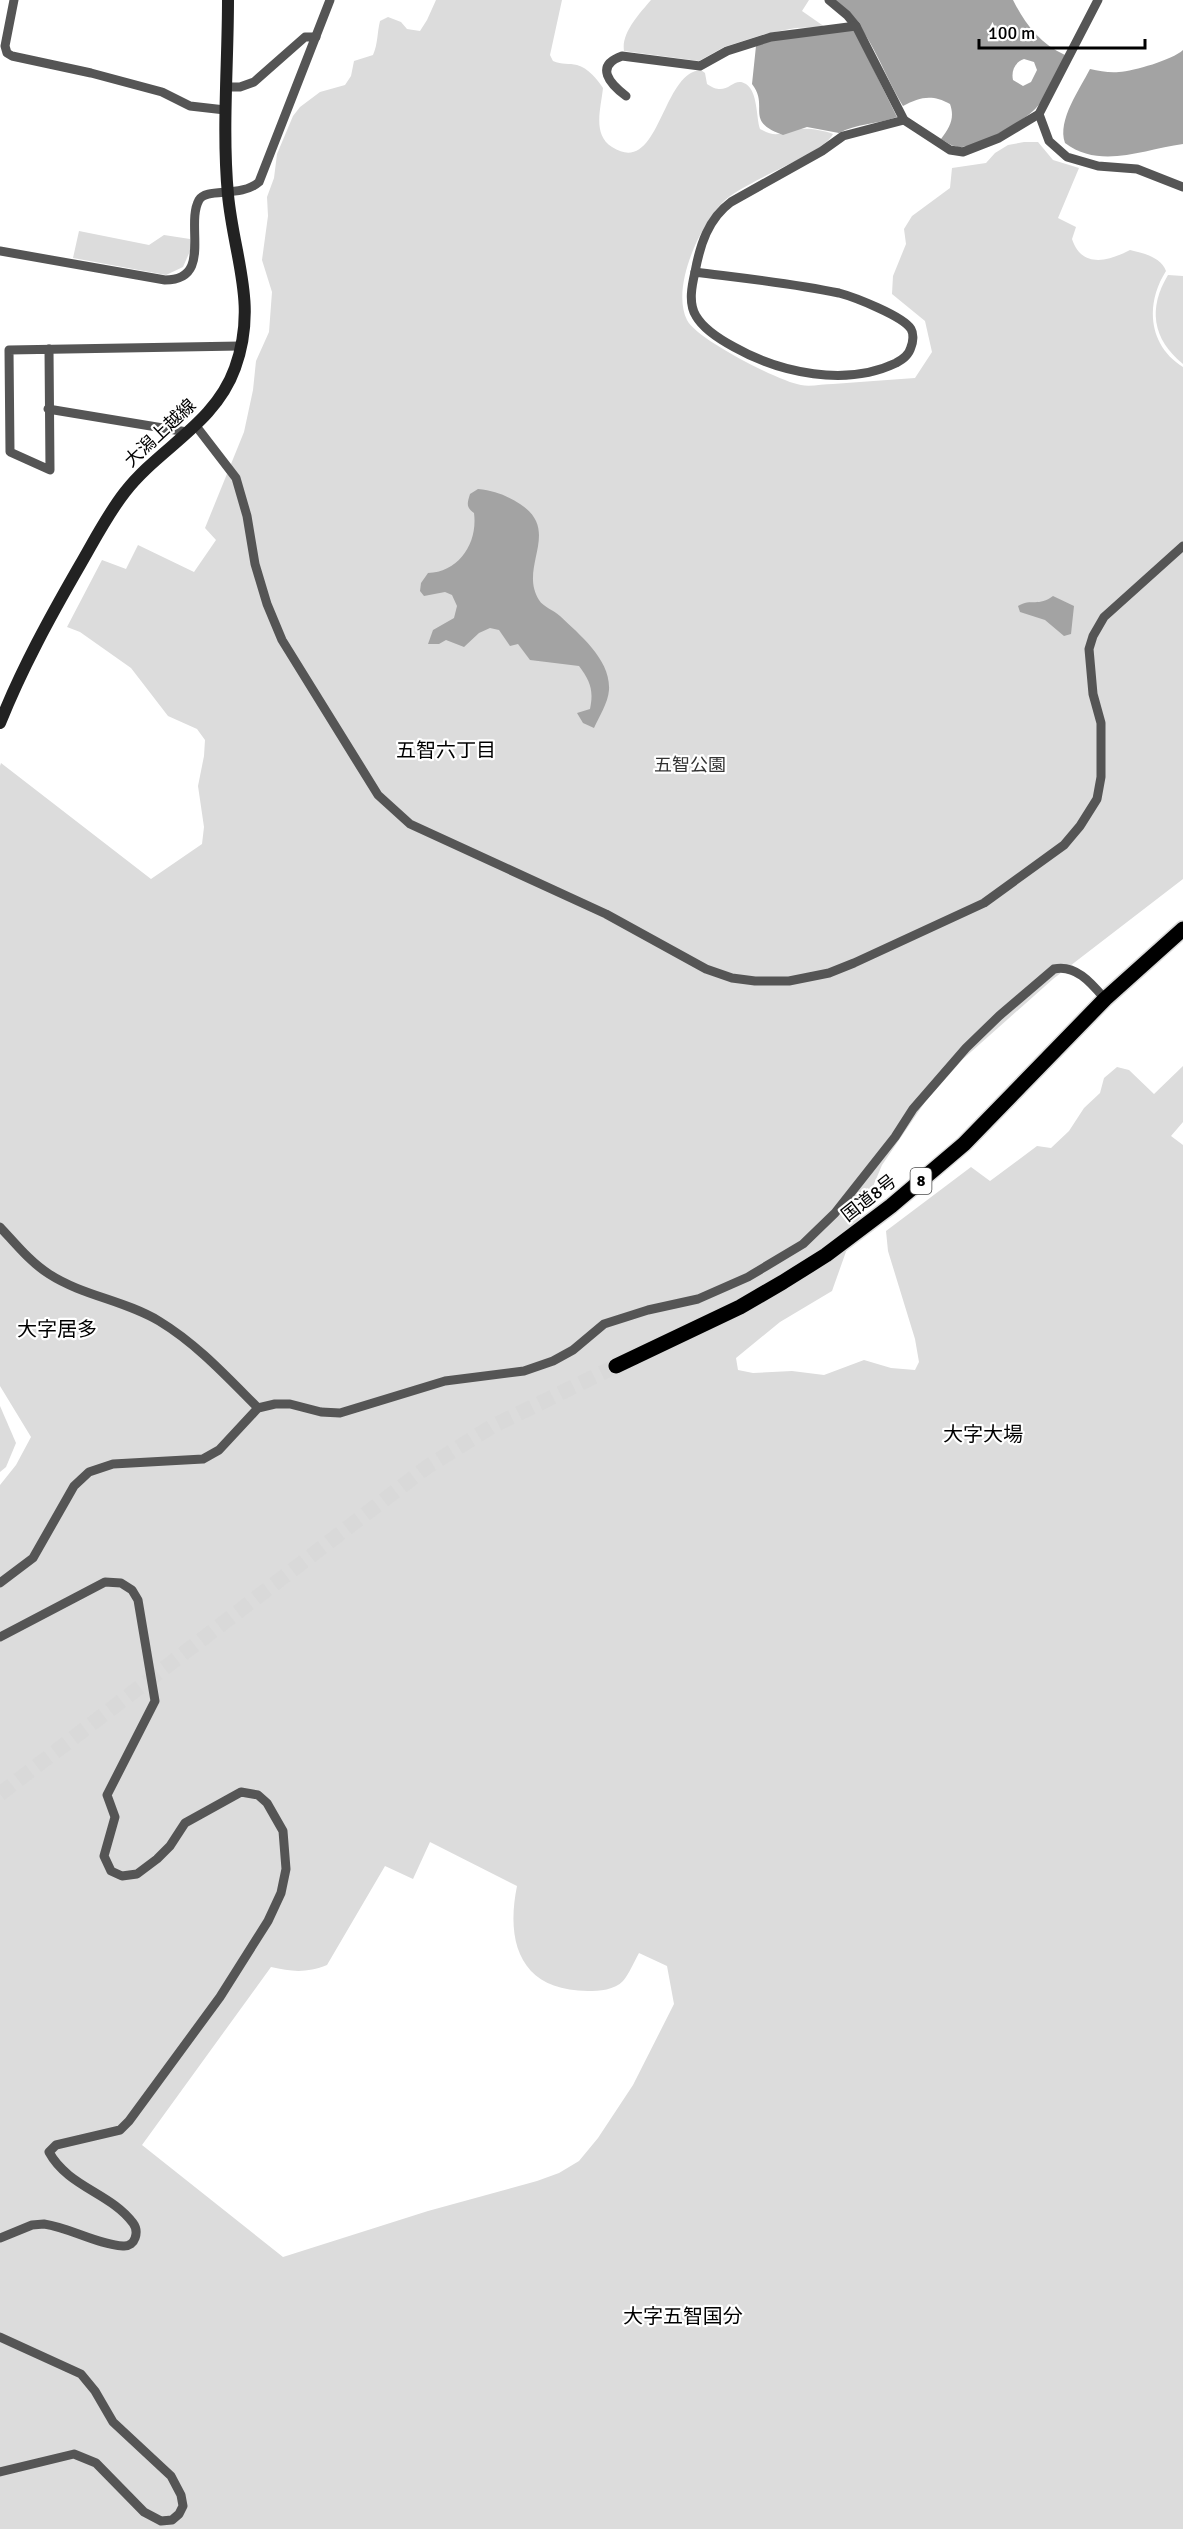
<svg xmlns="http://www.w3.org/2000/svg" width="1183" height="2529" font-family="Signika,'Noto Sans JP',sans-serif">
	<style>
		.green { fill: #dcdcdc; fill-rule: evenodd }
		.water { fill: #a3a3a3; fill-rule: evenodd }
		.lines { fill: none; stroke-linecap: round; stroke-linejoin: round }
		.trunk-tunnel { stroke: #d9d9d9; stroke-width: 15; stroke-dasharray: 15 8; stroke-linecap: butt }
		.trunk-casing { stroke: #dbdbdb; stroke-width: 18 }
		.minor { stroke: #555; stroke-width: 9 }
		.secondary { stroke: #222; stroke-width: 12 }
		.trunk { stroke: #000; stroke-width: 15 }
		.labels { text-anchor: middle; dominant-baseline: central; stroke-width: 4.5; stroke-linejoin: round; paint-order: stroke }
		.shield { fill: #fff; stroke: #4c4c4c; stroke-width: 1.5 }
		.shield-label { font-size: 16px; font-weight: bold; fill: #000 }
		.street-label { font-size: 18px; fill: #000; stroke: #fff }
		.park-label { font-size: 18px; fill: #333; stroke: #fff }
		.neighbourhood-label { font-size: 20px; fill: #000; stroke: #fff }
	</style>
	<rect width="100%" height="100%" fill="#fff"/>
	<g class="green">
		<path d="M436,0H562L550,55L553,61C562,65 569,63 577,65C588,68 597,79 603,88C601,108 592,134 612,147C660,178 661,72 701,70L705,73L707,84C728,99 732,75 746,84C758,92 756,117 760,129C778,139 780,132 798,129C809,128 823,130 833,134C823,155 744,180 722,203C699,227 671,288 687,320C696,339 780,382 801,385C810,387 823,384 833,384C860,382 887,380 915,378L932,352L925,321L892,294L893,276L906,244L904,229L912,216L950,188L952,168L986,163L995,153L1008,145L1024,142H1038L1053,160L1079,168L1058,218L1076,227L1072,239C1082,269 1109,261 1130,250C1143,253 1161,257 1166,271C1145,304 1148,345 1183,367V879L1053,979L963,1059L925,1102L882,1165L848,1246L832,1291L780,1322L736,1358L738,1370L753,1373L792,1371L824,1375L864,1360L891,1368L915,1370L919,1362L915,1339L888,1251L886,1231L971,1167L990,1181L1037,1146L1051,1148L1069,1131L1084,1108L1100,1093L1104,1078L1117,1067L1129,1070L1154,1094L1183,1066V1122L1171,1136L1183,1145V2529H0V1485L16,1465L31,1437L0,1386V766L1,763L151,879L202,844L204,827L198,786L204,756L205,740L197,729L168,716L131,668L80,632L67,627L102,560L126,569L138,545L194,572L216,540L205,528L244,432L253,390L256,361L269,332L272,292L262,260L268,216L267,197L274,178L277,154L293,116L300,107L320,92L345,85L351,76L354,61L373,55C378,44 377,33 380,21L388,17L401,22L407,29L420,31L427,20ZM430,1842L517,1886C505,1945 522,1991 588,1991C599,1991 615,1990 623,1981C629,1974 634,1962 639,1953L667,1966L674,2004L633,2085L598,2138L579,2161L559,2173L537,2181L428,2211L283,2257L142,2145L271,1967C292,1972 307,1973 327,1965L385,1866L413,1879Z"/>
		<path d="M651,0H809L802,11L825,27L795,28L765,34L724,47L699,61L624,51C621,33 640,13 651,0Z"/>
		<polygon points="79,231 149,245 164,235 190,239 190,251 183,267 166,275 73,258"/>
		<path d="M1168,275L1183,276V364C1152,339 1148,308 1168,275Z"/>
		<polygon points="0,1406 16,1443 6,1467 0,1472"/>
	</g>
	<g class="water">
		<path d="M835,0H1013C1025,24 1040,44 1065,55C1056,73 1048,98 1033,111C1018,124 982,145 962,147C954,148 948,143 941,139C950,127 955,118 950,104C932,94 920,97 903,106C881,70 870,27 835,0ZM1024,59L1034,62L1037,70L1031,82L1023,86L1013,80C1011,71 1015,62 1024,59Z"/>
		<path d="M854,30L897,117C878,124 855,124 839,133L807,127L783,135C743,121 770,107 752,84L756,46L773,40Z"/>
		<path d="M1183,50V144C1144,149 1101,170 1065,143C1057,120 1080,89 1090,69C1100,71 1109,73 1119,72C1134,71 1172,60 1183,50Z"/>
		<path d="M478,489C495,491 506,495 520,504C562,531 518,567 539,600C543,607 554,610 560,616C580,635 611,660 609,690C608,703 599,717 594,728L583,723L577,713L590,709C594,690 590,681 579,666L530,660L518,644L510,646L499,630L490,628L479,633L464,647L446,640L439,644H428L433,630L454,618L457,606L452,595L445,592L424,596L420,591L421,583L428,573C459,572 478,543 474,513C466,507 467,504 470,494Z"/>
		<path d="M1053,596L1074,606L1071,634L1064,636L1045,620L1020,612L1018,606C1031,598 1039,607 1053,596Z"/>
	</g>
	<g class="lines">
		<polyline class="trunk-tunnel" points="0,1794 427,1467 491,1427 616,1366"/>
		<defs>
			<polyline id="trunk" points="616,1366 740,1307 783,1282 826,1255 891,1206 964,1144 1105,999 1183,929"/>
		</defs>
		<use href="#trunk" class="trunk-casing"/>
		<g class="minor">
			<polyline points="14,0 5,46 7,53 12,56 91,73 162,92 190,106 225,110"/>
			<polyline points="829,0 847,15 856,26 904,120 950,150 963,152 999,138 1039,114 1098,0"/>
			<polyline points="226,87 240,87 254,82 305,37 316,37"/>
			<path d="M626,96C610,84 594,66 622,56L700,66L727,51L771,37L856,26"/>
			<polyline points="1039,114 1049,141 1067,157 1098,166 1137,169 1183,187"/>
			<path d="M0,251L165,280C213,280 185,225 199,200C206,187 241,198 259,182L330,0"/>
			<path d="M695,272C742,278 791,283 839,293C854,297 903,316 911,329C914,334 913,342 911,347C909,355 903,359 896,363C846,387 780,373 734,347C721,340 704,330 696,316C688,303 692,285 695,272Z"/>
			<path d="M695,272C700,245 708,219 731,202L822,151L843,136L904,120"/>
			<polyline points="49,349 50,470 10,452 9,350 240,346"/>
			<polyline points="48,409 187,432"/>
			<polyline points="196,426 236,478 247,516 255,564 267,604 282,640 378,795 410,824 606,914 706,969 732,978 755,981 789,981 829,973 854,963 984,903 1064,845 1080,826 1097,799 1101,777 1101,723 1093,694 1089,649 1093,636 1104,617 1183,546"/>
			<path d="M0,1227C15,1243 30,1262 49,1274C83,1296 124,1300 159,1321C197,1344 227,1377 258,1408"/>
			<path d="M0,1583L33,1558L74,1486L89,1472L113,1464L203,1459L219,1450L258,1408L275,1404H290L321,1412L340,1413L445,1381L524,1371L553,1361L573,1350L604,1324L648,1310L698,1299L748,1277L803,1244L835,1213L895,1137L913,1109L966,1048L999,1016L1054,969C1076,964 1092,984 1105,999"/>
			<path d="M0,1637L105,1582L121,1583L132,1590L138,1600L155,1701L107,1795L115,1817L104,1856L111,1871L122,1876L137,1874L157,1859L170,1846L185,1823L241,1792L258,1795L267,1803L283,1831L286,1869L281,1893L268,1921L220,1997L129,2121L120,2130L56,2145L49,2152C68,2187 111,2193 133,2223C139,2231 136,2247 123,2246C96,2244 71,2228 44,2224L32,2225L0,2238"/>
			<polyline points="0,2337 81,2374 95,2391 113,2422 171,2476 181,2495 183,2506 179,2514 172,2520 161,2521 144,2512 96,2463 74,2454 0,2472"/>
		</g>
		<path class="secondary" d="M0,723C22,668 50,617 80,565C94,541 107,515 125,492C159,448 215,424 235,368C258,304 234,258 228,195C222,130 228,65 228,0"/>
		<use href="#trunk" class="trunk"/>
	</g>
	<g class="labels">
		<rect class="shield" x="910.5" y="1168" width="21" height="26" rx="4.5"/>
		<g class="shield-label">
			<text x="921" y="1181">8</text>
		</g>
		<g class="street-label">
			<text transform="translate(160 433) rotate(-43)">大潟上越線</text>
			<text transform="translate(869 1198) rotate(-38)">国道8号</text>
		</g>
		<g class="park-label">
			<text x="690" y="765">五智公園</text>
		</g>
		<g class="neighbourhood-label">
			<text x="446" y="750">五智六丁目</text>
			<text x="57" y="1329">大字居多</text>
			<text x="983" y="1434">大字大場</text>
			<text x="683" y="2316">大字五智国分</text>
		</g>
	</g>
	<path d="M979 39v9h166v-9" fill="none" stroke="#000000" stroke-width="3"/>
	<text x="988" y="39" font-size="18" fill="#000000" stroke="#ffffff" stroke-width="4.5" paint-order="stroke">100 m</text>
</svg>
